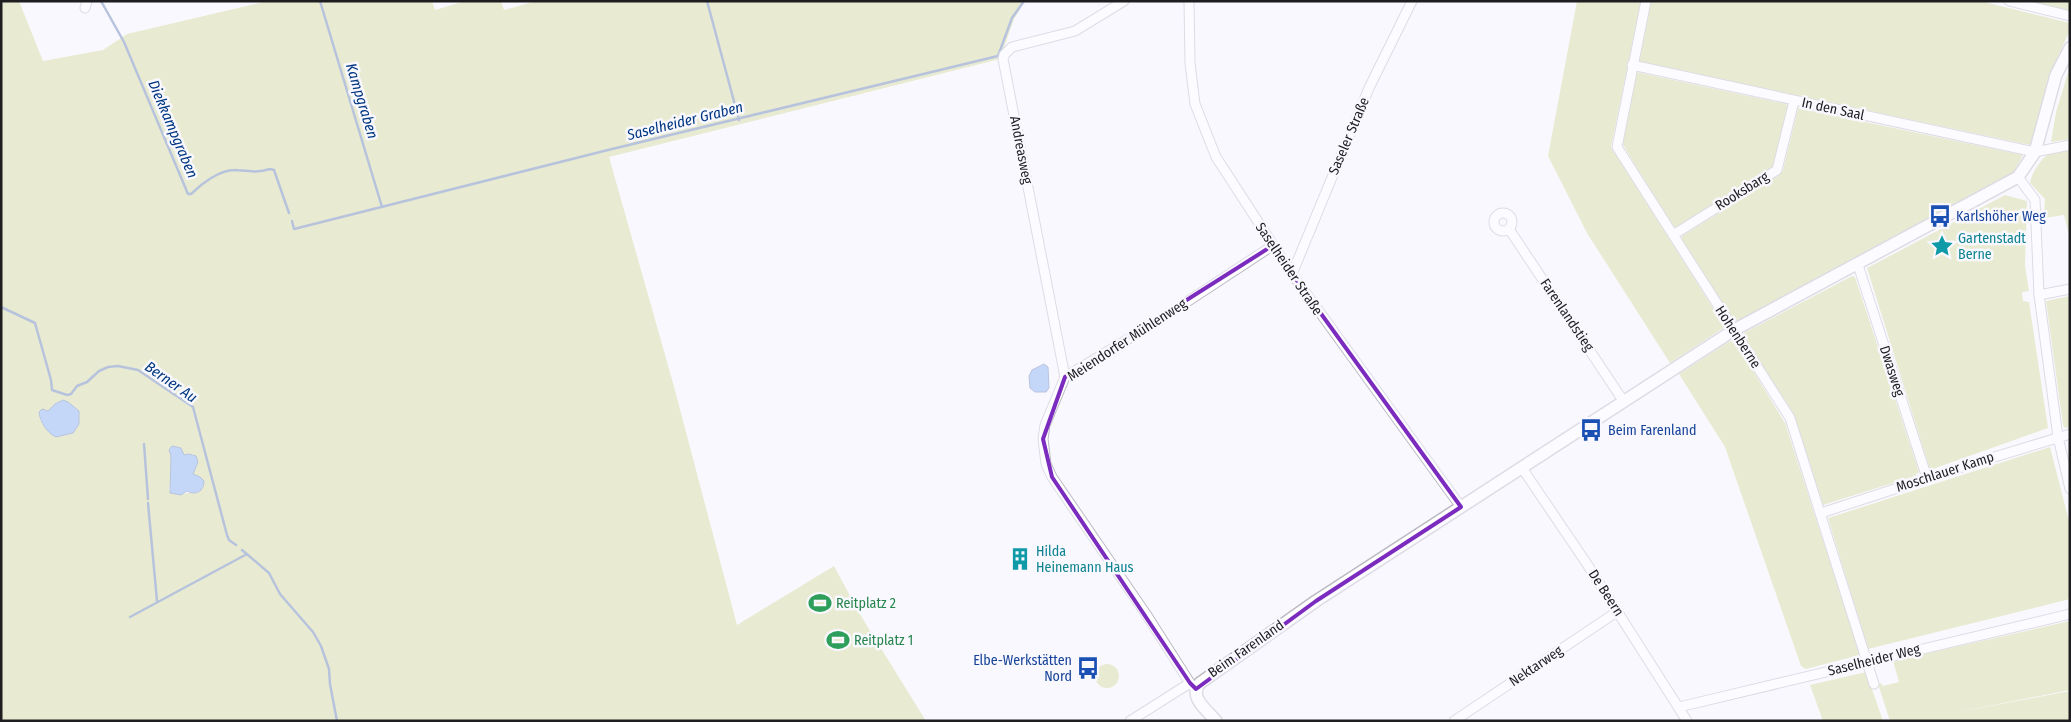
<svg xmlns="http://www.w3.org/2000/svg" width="2071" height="722" font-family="'Fira Sans Condensed',sans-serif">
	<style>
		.green { fill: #d3dc99; fill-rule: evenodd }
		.water { fill: #86b0f2; stroke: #6784b3 }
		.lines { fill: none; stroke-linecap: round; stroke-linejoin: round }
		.stream { stroke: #6784b3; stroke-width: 2.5 }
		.minor-casing { stroke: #bbbac3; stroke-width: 11 }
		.tertiary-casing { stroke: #bbbac3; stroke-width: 14 }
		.minor { stroke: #fff; stroke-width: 9 }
		.tertiary { stroke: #fff; stroke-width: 11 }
		.marked { fill: none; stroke: #7b2cbf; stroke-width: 4; stroke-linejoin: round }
		.labels { text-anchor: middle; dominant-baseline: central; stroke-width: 5; stroke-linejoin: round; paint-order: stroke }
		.street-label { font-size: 14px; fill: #1e1e21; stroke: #f9f8ff }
		.transit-label { font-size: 14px; fill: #164399; stroke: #f9f8ff; text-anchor: start }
		.culture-label { font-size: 14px; fill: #0d838f; stroke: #f9f8ff; text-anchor: start }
		.leisure-label { font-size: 14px; fill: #27864d; stroke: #f9f8ff; text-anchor: start }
		.water-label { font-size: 15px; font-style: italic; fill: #013781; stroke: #f9f8ff }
	</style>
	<rect width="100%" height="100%" fill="#f9f8ff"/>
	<g class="green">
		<path d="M1,1H19L43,61L103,50L127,34L268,1H432L435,10L465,1H501L504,10L536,1H1025L1014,19L1000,59L609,157L673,383L737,625L834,566L861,616L926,721H1ZM63,400L68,402L77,409L70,434L56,437L46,429L40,420L44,411H48L55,404ZM193,454V475L204,484L199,492C187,491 179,498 169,490L171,477V456Z"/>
		<polygon points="1577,1 1641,1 1611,147 1725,327 1670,363 1587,233 1548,156"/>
		<polygon points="1650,1 1980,1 2070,23 2070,30 2048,78 2035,134 2030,145 1637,62"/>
		<polygon points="2029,1 2070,1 2070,11"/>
		<polygon points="2070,66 2070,139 2051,142 2056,112"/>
		<polygon points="1636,72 1786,104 1788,107 1775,163 1770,172 1677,228 1672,227 1622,143"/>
		<polygon points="1798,108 2023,155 2014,172 2002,181 1738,321 1735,320 1730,315 1682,240 1682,236 1778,176 1783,170"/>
		<path d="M2070,149V239L2064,215L2044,218L2045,199L2030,183C2031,174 2042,157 2050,153C2055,150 2064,150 2070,149Z"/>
		<polygon points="2005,195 2027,201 2025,266 2029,291 2022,292 2023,301 2029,302 2048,428 1930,470 1867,268"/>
		<polygon points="1852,276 1855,277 1919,472 1915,476 1823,505 1794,415 1744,337 1744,333"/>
		<polygon points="2070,296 2070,427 2065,428 2063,425 2046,301"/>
		<polygon points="1730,341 1736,343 1785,423 1860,655 1806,669 1801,666 1725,447 1679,374"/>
		<polygon points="2050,447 2070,525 2070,599 1868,649 1828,518"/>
		<polygon points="2070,621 2070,690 1943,715 2070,691 2070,721 1890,721 1878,684 1881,683 1883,686 1899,682 1893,661"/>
		<circle cx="1107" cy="676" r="12"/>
		<polygon points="1866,672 1883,721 1823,721 1810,685"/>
	</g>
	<g class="water">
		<polygon points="1044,364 1048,367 1049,388 1046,392 1035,392 1030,388 1029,376 1032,370"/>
		<path d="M63,400L68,402L79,411V424L73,433L56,437C47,433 40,422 39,412L42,409L48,411L55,404Z"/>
		<path d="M172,446L181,448L184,455L189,454L196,456L198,462L193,474L200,477L204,481C204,491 196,496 187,491L181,495L170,493L171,456L169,450Z"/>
	</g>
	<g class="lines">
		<g class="stream">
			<path d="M101,1L124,42L188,194H191C201,184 219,170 235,170C248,171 257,173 270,169L274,170L289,213"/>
			<polyline points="320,1 382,207"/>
			<polyline points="707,1 739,120"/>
			<polyline points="292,221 294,229 608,150 998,56 1012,18 1024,1"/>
			<polyline points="1,307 35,323 51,380 52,390 67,395 71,394 77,386 87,382 99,371 108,367 118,366 138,370 193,407 227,535 229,540 236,545"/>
			<polyline points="144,444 148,499"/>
			<polyline points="148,503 157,601"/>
			<polyline points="242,550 269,573 280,594 313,632 321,646 329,669 330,684 337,721"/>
			<polyline points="130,617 247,554"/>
		</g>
		<defs>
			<g id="minor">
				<polyline points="1189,1 1190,63 1195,104 1216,157 1292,274 1461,507"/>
				<polyline points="1646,1 1617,147 1790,418 1874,684"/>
				<polyline points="2009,1 2070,16"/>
				<polyline points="85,8 87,1"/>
				<polyline points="1632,65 2035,152 2070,145"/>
				<polyline points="2018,177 2035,200 2039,295 2058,437 2070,489"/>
				<circle cx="1503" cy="222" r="9"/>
				<polyline points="1509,229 1624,402"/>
				<polyline points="1673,235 1777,170 1794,101"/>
				<polyline points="1858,265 1927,478"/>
				<polyline points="1292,274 1369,88 1412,1"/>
				<polyline points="2039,295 2070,289"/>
				<polyline points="1065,377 1003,59 1004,55 1012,47 1075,31 1124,1"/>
				<polyline points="1522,468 1587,564 1687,721"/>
				<polyline points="1821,513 1965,466 2070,434"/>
				<polyline points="1196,689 1190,683 1146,614 1052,477 1046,464 1043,439 1045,425 1065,377 1158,321 1272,246"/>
				<polyline points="1679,707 2070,614"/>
				<polyline points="1130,721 1190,683"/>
				<polyline points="1454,721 1618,611"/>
			</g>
			<path id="tertiary" d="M1216,721C1207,710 1188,697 1200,683L1316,601L1734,330L2018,177L2035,152L2056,75L2070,48"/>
		</defs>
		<use href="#minor" class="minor-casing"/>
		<use href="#tertiary" class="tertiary-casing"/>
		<use href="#minor" class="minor"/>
		<use href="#tertiary" class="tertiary"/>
	</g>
	<path d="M0 0H2071V722H0ZM1272,246L1461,507L1316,601L1196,689L1190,683L1052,477L1043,439L1065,377Z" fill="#f9f8ff" fill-opacity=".55" fill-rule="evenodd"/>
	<path class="marked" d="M1272,246L1461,507L1316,601L1196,689L1190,683L1052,477L1043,439L1065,377Z"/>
	<defs>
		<symbol id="bus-bare" viewBox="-9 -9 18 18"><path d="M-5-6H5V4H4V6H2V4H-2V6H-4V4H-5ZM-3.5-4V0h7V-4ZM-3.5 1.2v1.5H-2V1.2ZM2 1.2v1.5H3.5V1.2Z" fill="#1a4fb4" stroke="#f9f8ff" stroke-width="2.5" paint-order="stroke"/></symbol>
		<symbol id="sight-bare" viewBox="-9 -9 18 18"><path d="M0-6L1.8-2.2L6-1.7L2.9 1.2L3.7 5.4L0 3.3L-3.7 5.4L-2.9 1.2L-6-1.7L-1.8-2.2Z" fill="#0f9aa8" stroke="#f9f8ff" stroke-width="2.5" paint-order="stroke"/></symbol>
		<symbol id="building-bare" viewBox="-9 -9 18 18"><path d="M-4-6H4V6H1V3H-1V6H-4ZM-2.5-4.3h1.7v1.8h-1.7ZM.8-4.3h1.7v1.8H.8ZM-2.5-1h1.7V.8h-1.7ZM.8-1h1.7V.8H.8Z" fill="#0f9aa8" stroke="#f9f8ff" stroke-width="2.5" paint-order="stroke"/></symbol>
		<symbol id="stadium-bare" viewBox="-9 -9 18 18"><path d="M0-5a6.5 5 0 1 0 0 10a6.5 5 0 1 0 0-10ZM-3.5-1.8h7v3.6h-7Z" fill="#2e9e5b" stroke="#f9f8ff" stroke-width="2.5" paint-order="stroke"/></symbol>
	</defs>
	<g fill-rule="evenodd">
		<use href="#bus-bare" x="1924" y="200" width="32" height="32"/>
		<use href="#sight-bare" x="1926" y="230" width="32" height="32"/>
		<use href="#bus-bare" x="1575" y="414" width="32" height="32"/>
		<use href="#building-bare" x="1004" y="543" width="32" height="32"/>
		<use href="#stadium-bare" x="804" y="587" width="32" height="32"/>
		<use href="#stadium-bare" x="822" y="624" width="32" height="32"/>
		<use href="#bus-bare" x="1072" y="652" width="32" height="32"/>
	</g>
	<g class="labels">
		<g class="street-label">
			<text transform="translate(1833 109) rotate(12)">In den Saal</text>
			<text transform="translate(1349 136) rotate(-67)">Saseler Straße</text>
			<text transform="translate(1021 150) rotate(79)">Andreasweg</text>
			<text transform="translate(1742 191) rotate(-32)">Rooksbarg</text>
			<text transform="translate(1289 269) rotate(56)">Saselheider Straße</text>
			<text transform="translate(1567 315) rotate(56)">Farenlandstieg</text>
			<text transform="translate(1738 337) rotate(57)">Hohenberne</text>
			<text transform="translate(1127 340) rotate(-33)">Meiendorfer Mühlenweg</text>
			<text transform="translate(1892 371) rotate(72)">Dwasweg</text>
			<text transform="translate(1945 472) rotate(-18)">Moschlauer Kamp</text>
			<text transform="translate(1606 593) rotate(57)">De Beern</text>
			<text transform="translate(1246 649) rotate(-35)">Beim Farenland</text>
			<text transform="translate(1874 660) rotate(-14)">Saselheider Weg</text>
			<text transform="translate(1536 666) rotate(-34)">Nektarweg</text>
		</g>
		<g class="transit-label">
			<text x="1956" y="216">Karlshöher Weg</text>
			<text x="1608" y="430">Beim Farenland</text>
			<text x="1072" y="660" text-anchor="end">Elbe-Werkstätten<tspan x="1072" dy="16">Nord</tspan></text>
		</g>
		<g class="culture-label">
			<text x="1958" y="238">Gartenstadt<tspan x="1958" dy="16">Berne</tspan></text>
			<text x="1036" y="551">Hilda<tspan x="1036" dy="16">Heinemann Haus</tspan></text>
		</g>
		<g class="leisure-label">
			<text x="836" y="603">Reitplatz 2</text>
			<text x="854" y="640">Reitplatz 1</text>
		</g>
		<g class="water-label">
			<text transform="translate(362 101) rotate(73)">Kampgraben</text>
			<text transform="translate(685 121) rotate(-14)">Saselheider Graben</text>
			<text transform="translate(173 129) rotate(67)">Diekkampgraben</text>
			<text transform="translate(171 382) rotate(35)">Berner Au</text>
		</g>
	</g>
	<rect width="2071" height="722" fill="none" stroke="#1e1e21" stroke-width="5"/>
</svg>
